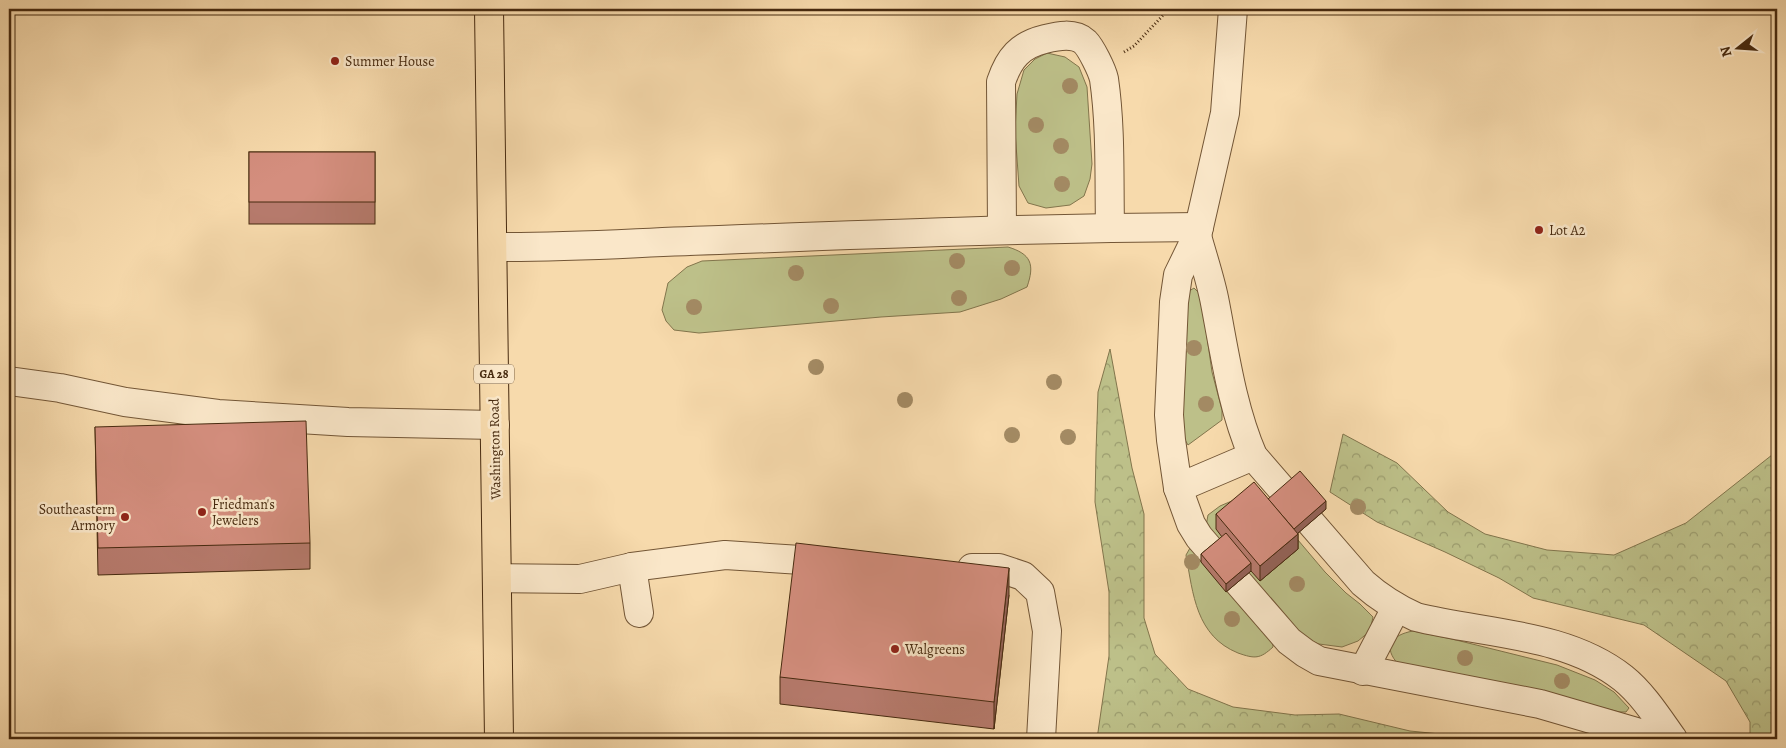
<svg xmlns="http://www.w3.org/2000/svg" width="1786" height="748" font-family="Alegreya,serif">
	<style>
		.grass { fill: #bdc089; stroke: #82754c }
		.forest { fill: url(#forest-crowns); stroke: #82754c }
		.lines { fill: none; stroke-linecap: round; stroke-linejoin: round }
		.minor-casing { stroke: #735636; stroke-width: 30 }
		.major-casing { stroke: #472a0f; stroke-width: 30 }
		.path { stroke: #472a0f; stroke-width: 3; stroke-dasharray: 1 2.5; stroke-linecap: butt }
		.minor { stroke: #fae7c9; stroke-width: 28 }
		.major { stroke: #f7daac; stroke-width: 28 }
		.tree { fill: #a38a63 }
		.wall { fill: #b67a6c; stroke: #472a0f }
		.shaded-wall { fill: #946358; stroke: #472a0f }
		.building { fill: #d48e7e; stroke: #472a0f }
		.poi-dot { fill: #8f2418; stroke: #fae7c9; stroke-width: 2 }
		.labels { text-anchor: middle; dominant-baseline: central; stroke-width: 5; stroke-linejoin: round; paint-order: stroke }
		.shield { fill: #fae7c9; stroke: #7d6347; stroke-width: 1 }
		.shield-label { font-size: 12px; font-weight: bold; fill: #472a0f }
		.poi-label { font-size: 14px; fill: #472a0f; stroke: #fae7c9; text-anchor: start }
		.street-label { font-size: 14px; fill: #472a0f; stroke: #fae7c9 }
	</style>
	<defs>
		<pattern id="forest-crowns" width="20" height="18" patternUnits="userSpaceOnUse" patternTransform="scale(1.25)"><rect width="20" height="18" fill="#bdc089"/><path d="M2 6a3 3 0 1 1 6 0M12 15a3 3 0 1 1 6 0" fill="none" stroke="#9b9c6e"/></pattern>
	</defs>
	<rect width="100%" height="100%" fill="#f7daac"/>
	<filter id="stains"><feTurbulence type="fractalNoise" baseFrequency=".004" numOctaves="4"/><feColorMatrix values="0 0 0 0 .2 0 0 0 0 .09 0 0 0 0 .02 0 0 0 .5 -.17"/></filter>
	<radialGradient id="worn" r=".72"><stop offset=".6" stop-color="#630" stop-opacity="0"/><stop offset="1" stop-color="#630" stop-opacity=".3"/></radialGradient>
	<g class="grass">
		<polygon points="1047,53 1065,57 1079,67 1087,87 1092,164 1090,179 1084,196 1070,205 1046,208 1028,203 1019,186 1015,131 1017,94 1024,70 1035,59"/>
		<path d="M1008,247C1031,254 1035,264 1027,287L1001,299L960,312L881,317L699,333L674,330L666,321L662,310L668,283L687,267L702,261Z"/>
		<polygon points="1194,288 1201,295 1212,372 1222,410 1222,420 1188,445 1184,438 1181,417 1186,293"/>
		<polygon points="1241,497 1265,501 1325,572 1346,593 1360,604 1373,617 1370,631 1358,641 1342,647 1319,644 1303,638 1206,526 1208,515 1220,506"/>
		<path d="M1190,548L1202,553L1272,636L1273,647C1260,659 1255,659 1238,653C1196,636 1193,594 1186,555Z"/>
		<path d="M1413,631L1452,639L1557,665L1595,680L1614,692L1629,708L1626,712H1619L1574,700L1399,665C1382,647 1391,635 1413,631Z"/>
	</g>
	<g class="forest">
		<polygon points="1110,349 1132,468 1144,514 1144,618 1155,654 1188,689 1233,707 1295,715 1339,714 1410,731 1470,737 1478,739 1097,739 1109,656 1109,592 1095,502 1096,452 1098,392"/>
		<polygon points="1343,434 1397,463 1448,512 1485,534 1547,550 1614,555 1686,523 1777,451 1777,739 1750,739 1750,722 1726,681 1644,625 1533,598 1499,578 1445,552 1377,522 1330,492"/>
	</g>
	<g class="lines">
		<defs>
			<g id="minor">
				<polyline points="1233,9 1225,113 1197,236 1178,275 1174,302 1169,415 1171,440 1178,488 1191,524 1199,537 1289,641 1305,653 1319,661 1540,704 1660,739"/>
				<path d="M1002,230L1001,82C1009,58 1020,45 1045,39C1057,36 1074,32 1085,42C1091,48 1102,70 1104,79C1111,127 1109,178 1110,227"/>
				<path d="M1197,236C1203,258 1211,281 1215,303C1225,355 1232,407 1253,456L1363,583C1380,598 1396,608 1416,617C1484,634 1566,633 1623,678C1643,694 1658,718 1673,739"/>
				<path d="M493,247C568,248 644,242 719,240C879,234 1039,228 1199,227"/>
				<polyline points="9,381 60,388 125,402 218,414 348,422 495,425"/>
				<polyline points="1178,488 1253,456"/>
				<polyline points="632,567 725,555 832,562"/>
				<polyline points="972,568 999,568 1023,576 1040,592 1047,631 1041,739"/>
				<polyline points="497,578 580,579 632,567 639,613"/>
				<polyline points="1363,671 1396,608"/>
			</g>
			<polyline id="major" points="489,9 499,739"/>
		</defs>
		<use href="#minor" class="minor-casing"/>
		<use href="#major" class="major-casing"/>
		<polyline class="path" points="1124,52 1134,46 1169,9"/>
		<use href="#minor" class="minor"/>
		<use href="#major" class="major"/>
	</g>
	<g class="tree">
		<circle cx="1070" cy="86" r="8"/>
		<circle cx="1036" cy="125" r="8"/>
		<circle cx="1061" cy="146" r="8"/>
		<circle cx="1062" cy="184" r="8"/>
		<circle cx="957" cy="261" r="8"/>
		<circle cx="1012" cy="268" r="8"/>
		<circle cx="796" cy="273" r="8"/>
		<circle cx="959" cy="298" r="8"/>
		<circle cx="831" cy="306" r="8"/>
		<circle cx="694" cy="307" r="8"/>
		<circle cx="1194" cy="348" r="8"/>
		<circle cx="816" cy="367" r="8"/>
		<circle cx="1054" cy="382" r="8"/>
		<circle cx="905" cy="400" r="8"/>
		<circle cx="1206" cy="404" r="8"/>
		<circle cx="1012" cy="435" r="8"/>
		<circle cx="1068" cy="437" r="8"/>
		<circle cx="1358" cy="507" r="8"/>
		<circle cx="1192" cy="562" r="8"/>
		<circle cx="1297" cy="584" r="8"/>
		<circle cx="1232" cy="619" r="8"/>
		<circle cx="1465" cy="658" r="8"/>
		<circle cx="1562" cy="681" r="8"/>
	</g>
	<g class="wall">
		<rect x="249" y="152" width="126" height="72"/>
		<polygon points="95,427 310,543 310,569 98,575"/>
		<polygon points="1268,499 1326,509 1298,533 1298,549 1260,581 1251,571 1226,592 1201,562 1201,554 1222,537 1216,529 1216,514"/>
		<polygon points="1009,595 994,729 780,704 780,677"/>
	</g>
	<g class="shaded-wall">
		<polygon points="1326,501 1326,509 1290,540 1290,532"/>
		<polygon points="1298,534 1298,549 1260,581 1260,566"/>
		<polygon points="1251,563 1251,571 1226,592 1226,584"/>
		<polygon points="1009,568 1009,595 994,729 994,702"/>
	</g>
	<g class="building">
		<rect x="249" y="152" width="126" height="50"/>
		<polygon points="306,421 310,543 98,548 95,427"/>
		<polygon points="1300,471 1326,501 1294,529 1268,499"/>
		<polygon points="1254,482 1298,534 1260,566 1216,514"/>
		<polygon points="1226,533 1251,563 1226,584 1201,554"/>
		<polygon points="796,543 1009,568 994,702 780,677"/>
	</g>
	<g class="poi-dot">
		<circle cx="335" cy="61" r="5"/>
		<circle cx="1539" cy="230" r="5"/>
		<circle cx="202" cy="512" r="5"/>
		<circle cx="125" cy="517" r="5"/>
		<circle cx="895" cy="649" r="5"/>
	</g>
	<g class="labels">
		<rect class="shield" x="474" y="364.5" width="40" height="19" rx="4"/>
		<g class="shield-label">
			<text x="494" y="374">GA 28</text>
		</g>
		<g class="poi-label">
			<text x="345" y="61">Summer House</text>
			<text x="1549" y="230">Lot A2</text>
			<text x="212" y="504">Friedman's<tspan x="212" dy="16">Jewelers</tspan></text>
			<text x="115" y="509" text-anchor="end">Southeastern<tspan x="115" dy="16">Armory</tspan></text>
			<text x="905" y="649">Walgreens</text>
		</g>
		<g class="street-label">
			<text transform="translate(495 449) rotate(-91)">Washington Road</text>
		</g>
	</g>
	<rect width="1786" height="748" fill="none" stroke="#f7daac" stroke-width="30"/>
	<rect x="10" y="10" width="1766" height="728" fill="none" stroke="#472a0f" stroke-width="2.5"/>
	<rect x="15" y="15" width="1756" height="718" fill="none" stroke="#472a0f"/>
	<g transform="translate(1738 48) rotate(253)" stroke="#fae7c9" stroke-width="4" paint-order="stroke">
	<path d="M0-4L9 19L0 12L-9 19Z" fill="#472a0f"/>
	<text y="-8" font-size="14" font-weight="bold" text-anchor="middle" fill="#472a0f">N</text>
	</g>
	<rect width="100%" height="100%" filter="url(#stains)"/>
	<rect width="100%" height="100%" fill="url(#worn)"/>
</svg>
